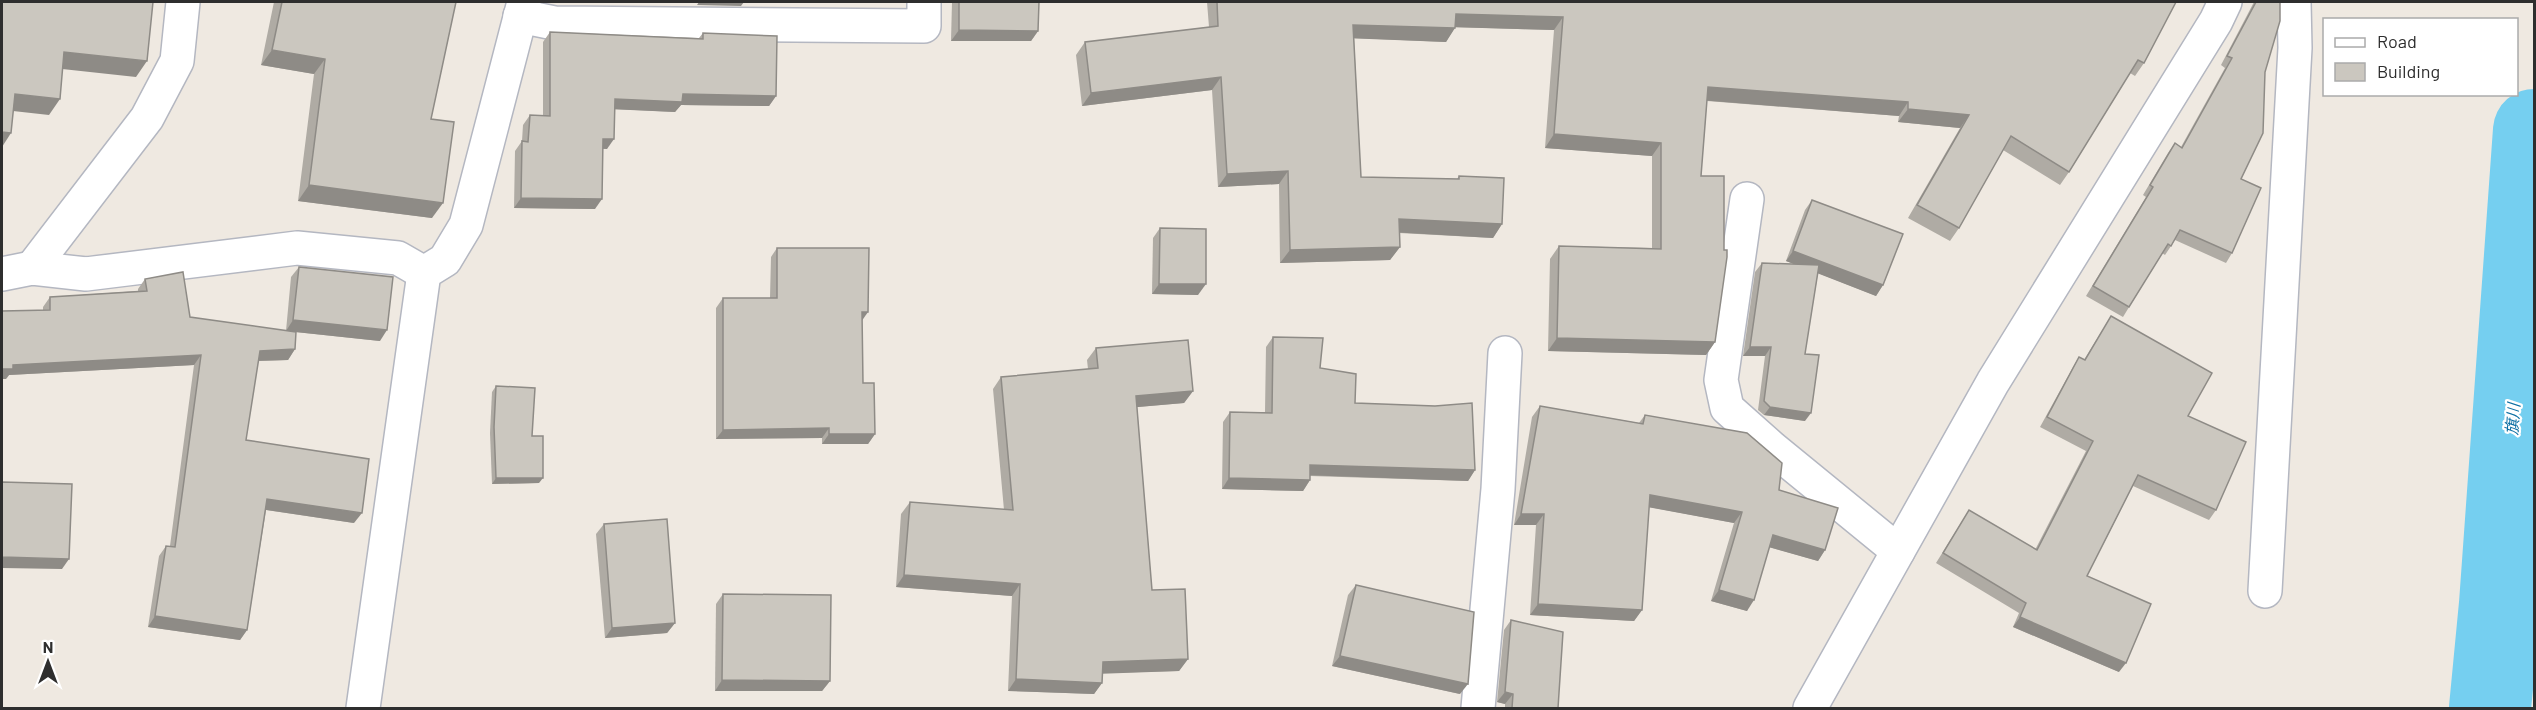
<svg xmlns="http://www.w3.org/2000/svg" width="2536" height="710" font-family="Barlow,'Noto Sans JP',sans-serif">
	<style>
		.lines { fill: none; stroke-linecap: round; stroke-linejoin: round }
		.river { stroke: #75cff0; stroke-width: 82 }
		.minor-casing { stroke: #b4b7c1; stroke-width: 36 }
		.minor { stroke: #fff; stroke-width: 33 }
		.wall { fill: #afaba4 }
		.shaded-wall { fill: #8e8b86 }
		.building { fill: #cbc7bf; stroke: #8e8b86; stroke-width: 1.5 }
		.labels { text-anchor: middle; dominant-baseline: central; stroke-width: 4.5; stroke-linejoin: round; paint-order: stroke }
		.water-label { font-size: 16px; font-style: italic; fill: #0d6fa3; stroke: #fff }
	</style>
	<rect width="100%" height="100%" fill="#efe9e1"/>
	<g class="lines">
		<polyline class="river" points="2490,708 2500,604 2534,130"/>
		<defs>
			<g id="minor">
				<polyline points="520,16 554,23 924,26 924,2"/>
				<polyline points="1747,199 1721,380 1727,408 1772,448 1898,551"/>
				<polyline points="32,268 147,118 177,61 183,2"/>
				<polyline points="2,274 32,268 86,274 297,248 398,258 424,273"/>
				<polyline points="2265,591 2295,48 2294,2"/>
				<polyline points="363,708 424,273 445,260 466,225 524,2"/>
				<polyline points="1478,708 1498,489 1505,353"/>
				<polyline points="1810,708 1993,382 2216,21 2225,2"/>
			</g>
		</defs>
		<use href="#minor" class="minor-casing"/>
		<use href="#minor" class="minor"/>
	</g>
	<g class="wall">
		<polygon points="274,2 456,2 431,119 432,218 298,201 314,74 261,65"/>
		<polygon points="952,2 1039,2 1038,31 1031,41 951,41"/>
		<polygon points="1207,2 2176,2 2144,63 2135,76 2130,73 2069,172 2060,185 2003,150 1959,228 1950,241 1908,218 1960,128 1898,122 1899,116 1707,101 1701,176 1715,342 1706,355 1548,351 1550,259 1559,246 1652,248 1652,156 1545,148 1554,30 1455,27 1446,42 1354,38 1361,177 1457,179 1459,176 1502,224 1493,238 1399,233 1400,247 1390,260 1280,263 1279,184 1218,187 1212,90 1082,106 1076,55 1085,42 1209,27"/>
		<polygon points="2254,2 2280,2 2241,179 2232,253 2226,263 2175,240 2165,255 2162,253 2123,317 2086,296 2146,197 2143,195 2168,153 2175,143 2181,147 2225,68 2221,65"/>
		<polygon points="550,32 699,38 703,33 776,96 769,106 681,105 675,112 615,109 607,149 603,149 595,209 514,208 515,151 522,141 523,125 530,115 543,116 543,42"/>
		<polygon points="1812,200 1883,285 1876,296 1818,273 1805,354 1805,421 1764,415 1758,410 1765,356 1743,356 1755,272 1762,263 1794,264 1786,261 1805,210"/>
		<polygon points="1160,228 1198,295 1152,294 1153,238"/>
		<polygon points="777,248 862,322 863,383 875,434 868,444 822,444 822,438 716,439 716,308 723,298 770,298 771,257"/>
		<polygon points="299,267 380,341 286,331 291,277"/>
		<polygon points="145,279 190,317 295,349 288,360 258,361 246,440 354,523 266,510 247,630 240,640 148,627 159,556 166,546 170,546 194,365 9,375 6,379 43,310 43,307 50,297 138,291 138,289"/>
		<polygon points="2111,316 2188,416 2216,510 2209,520 2133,486 2087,576 2119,672 2013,627 2019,613 1936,563 1969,510 2035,550 2086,451 2040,427 2073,367 2079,357 2084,360"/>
		<polygon points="1273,337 1320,368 1355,403 1475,470 1468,481 1310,476 1310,480 1303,491 1222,489 1223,422 1230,412 1265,412 1266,347"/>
		<polygon points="1096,348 1193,391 1184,403 1137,407 1152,590 1188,659 1179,671 1103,673 1102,683 1094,694 1008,691 1012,596 896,587 901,514 910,502 1004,510 993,389 1001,377 1088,369 1087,360"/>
		<polygon points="496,386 532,436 539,483 492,484 490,433 492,392"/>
		<polygon points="1540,406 1639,423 1645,415 1779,490 1825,550 1818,561 1769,547 1747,611 1711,601 1734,523 1649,507 1642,610 1634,621 1530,615 1536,525 1514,525 1532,417"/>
		<polygon points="604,524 675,623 667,633 605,638 596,534"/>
		<polygon points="1356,585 1460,694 1332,666 1348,595"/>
		<polygon points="723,594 830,681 822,691 715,691 716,604"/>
		<polygon points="1511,620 1558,708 1505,708 1505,704 1497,702 1504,630"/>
	</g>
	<g class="shaded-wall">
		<polygon points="699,2 744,2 741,6 697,5"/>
		<polygon points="1456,14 1563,17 1554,30 1447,27"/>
		<polygon points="1353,25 1455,28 1446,42 1344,38"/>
		<polygon points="959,30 1038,31 1031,41 951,41"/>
		<polygon points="272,50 325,59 314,74 261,65"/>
		<polygon points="64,52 147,61 136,77 53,68"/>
		<polygon points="1221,77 1212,90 1082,106 1091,93"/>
		<polygon points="1708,87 1908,102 1899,116 1699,100"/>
		<polygon points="15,94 60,99 49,115 4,110"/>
		<polygon points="683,94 776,96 769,106 681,105 675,112 608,109 615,99"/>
		<polygon points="1908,109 1969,115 1960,128 1898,122"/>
		<polygon points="2,132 11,133 2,147"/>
		<polygon points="1554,134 1661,143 1652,156 1545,148"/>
		<polygon points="603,139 614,139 607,149 596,148"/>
		<polygon points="1288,171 1279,184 1218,187 1227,174"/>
		<polygon points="309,185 443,203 432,218 298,201"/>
		<polygon points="521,198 602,199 595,209 514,208"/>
		<polygon points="1399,219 1502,224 1493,238 1390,232"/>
		<polygon points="1400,247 1390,260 1280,263 1290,250"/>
		<polygon points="1793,251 1883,285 1876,296 1786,261"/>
		<polygon points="1159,284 1206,284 1198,295 1152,294"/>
		<polygon points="862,312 868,312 861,322"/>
		<polygon points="293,320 387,330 380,341 286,331"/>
		<polygon points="1557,338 1715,342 1706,355 1548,351"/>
		<polygon points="1750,347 1771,347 1765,356 1743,356"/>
		<polygon points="295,349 288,360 253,361 260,351"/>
		<polygon points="201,355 194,365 9,375 6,379 2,379 2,369 13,365"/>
		<polygon points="1193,391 1184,403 1127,408 1136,396"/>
		<polygon points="1770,407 1811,413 1805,421 1764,415"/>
		<polygon points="829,428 822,438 716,439 723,430"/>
		<polygon points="829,434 875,434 868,444 822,444"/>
		<polygon points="1310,465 1475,470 1468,481 1303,475"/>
		<polygon points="496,478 543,478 539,483 492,484"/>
		<polygon points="1229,478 1310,480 1303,491 1222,489"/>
		<polygon points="1650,495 1742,512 1734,523 1642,506"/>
		<polygon points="267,499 362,513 354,523 260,509"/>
		<polygon points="1521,514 1544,514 1536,525 1514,525"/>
		<polygon points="1773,535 1825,550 1818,561 1765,546"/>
		<polygon points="2,557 69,559 62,569 2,568"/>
		<polygon points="904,575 1020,584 1012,596 896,587"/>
		<polygon points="1719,590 1754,600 1747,611 1711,601"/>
		<polygon points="1538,604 1642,610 1634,621 1530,615"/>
		<polygon points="155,616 247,630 240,640 148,627"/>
		<polygon points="2020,617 2126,663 2119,672 2013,627"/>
		<polygon points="675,623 667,633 605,638 612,628"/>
		<polygon points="1340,656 1468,684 1460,694 1332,666"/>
		<polygon points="1188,659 1179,671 1095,674 1103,662"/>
		<polygon points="1016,679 1102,683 1094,694 1008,691"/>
		<polygon points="722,680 830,681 822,691 715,691"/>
		<polygon points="1505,692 1513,694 1505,704 1497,702"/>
	</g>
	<g class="building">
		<polygon points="2,2 153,2 147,61 64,52 60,99 15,94 11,133 2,132"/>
		<polygon points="282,2 456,2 431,119 454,122 443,203 309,185 325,59 272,50"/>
		<polygon points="959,2 1039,2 1038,31 959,30"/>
		<polygon points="1217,2 2176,2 2144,63 2138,60 2069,172 2011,136 1959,228 1917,205 1969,115 1908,109 1908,102 1708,87 1701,176 1724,176 1724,250 1727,250 1727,257 1715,342 1557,338 1559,246 1661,249 1661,143 1554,134 1563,17 1456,14 1455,28 1353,25 1361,177 1459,179 1459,176 1504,178 1502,224 1399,219 1400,247 1290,250 1288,171 1227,174 1221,77 1091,93 1085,42 1218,26"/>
		<polygon points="2256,2 2280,2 2280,21 2265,72 2263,133 2241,179 2261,188 2232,253 2180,230 2171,246 2168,244 2129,307 2093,286 2153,187 2150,185 2175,143 2182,148 2232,58 2227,56"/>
		<polygon points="550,32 703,39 703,33 777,36 776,96 683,94 682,102 615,99 614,139 603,139 602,199 521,198 522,141 528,142 530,115 550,116"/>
		<polygon points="1812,200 1903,234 1883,285 1793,251"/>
		<polygon points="1160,228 1206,229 1206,284 1159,284"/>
		<polygon points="777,248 869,248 868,312 862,312 863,383 874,383 875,434 829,434 829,428 723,430 723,298 777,298"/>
		<polygon points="1762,263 1819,265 1805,354 1819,355 1811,413 1770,407 1764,401 1771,347 1750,347"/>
		<polygon points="299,267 393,277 387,330 293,320"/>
		<polygon points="183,272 190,317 296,332 295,349 260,351 246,440 369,459 362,513 267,499 247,630 155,616 166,546 175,547 201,355 13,365 13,369 2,369 2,311 50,310 50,297 147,291 145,279"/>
		<polygon points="2111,316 2212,373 2188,416 2246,442 2216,510 2138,475 2087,576 2151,604 2126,663 2020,617 2026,603 1943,553 1969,510 2037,550 2093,441 2047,417 2079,357 2085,360"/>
		<polygon points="1273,337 1323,338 1320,368 1356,374 1355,403 1435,406 1472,403 1475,470 1310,465 1310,480 1229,478 1230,412 1272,413"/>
		<polygon points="1188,340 1193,391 1136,396 1152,590 1185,589 1188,659 1103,662 1102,683 1016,679 1020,584 904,575 910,502 1013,510 1001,377 1098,368 1096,348"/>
		<polygon points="496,386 535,388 532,436 543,436 543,478 496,478 494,427"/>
		<polygon points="1540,406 1643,424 1645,415 1747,433 1782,463 1779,490 1838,508 1825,550 1773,535 1754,600 1719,590 1742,512 1650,495 1642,610 1538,604 1544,514 1521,514"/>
		<polygon points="2,482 72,484 69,559 2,557"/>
		<polygon points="667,519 675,623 612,628 604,524"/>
		<polygon points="1356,585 1474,612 1468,684 1340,656"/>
		<polygon points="723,594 831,595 830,681 722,680"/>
		<polygon points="1511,620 1563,632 1558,708 1512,708 1513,694 1505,692"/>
	</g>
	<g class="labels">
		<g class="water-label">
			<text transform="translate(2512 419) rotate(-86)">旗川</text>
		</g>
	</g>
	<rect width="2536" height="710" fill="none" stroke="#2e2e2e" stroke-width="6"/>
	<rect x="2323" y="18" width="195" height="78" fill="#ffffff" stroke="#ababab" stroke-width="1.5"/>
	<rect x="2335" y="38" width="30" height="9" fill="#ffffff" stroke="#ababab" stroke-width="1.5"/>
	<text x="2377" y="48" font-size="18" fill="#2e2e2e">Road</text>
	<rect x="2335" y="63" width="30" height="18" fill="#cbc7bf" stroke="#ababab" stroke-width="1.5"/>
	<text x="2377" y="78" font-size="18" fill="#2e2e2e">Building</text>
	<g transform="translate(48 662)" stroke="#ffffff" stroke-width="4.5" paint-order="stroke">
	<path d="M0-4.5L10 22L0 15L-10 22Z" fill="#2e2e2e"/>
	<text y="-9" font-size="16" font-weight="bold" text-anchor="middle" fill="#2e2e2e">N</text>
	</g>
</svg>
